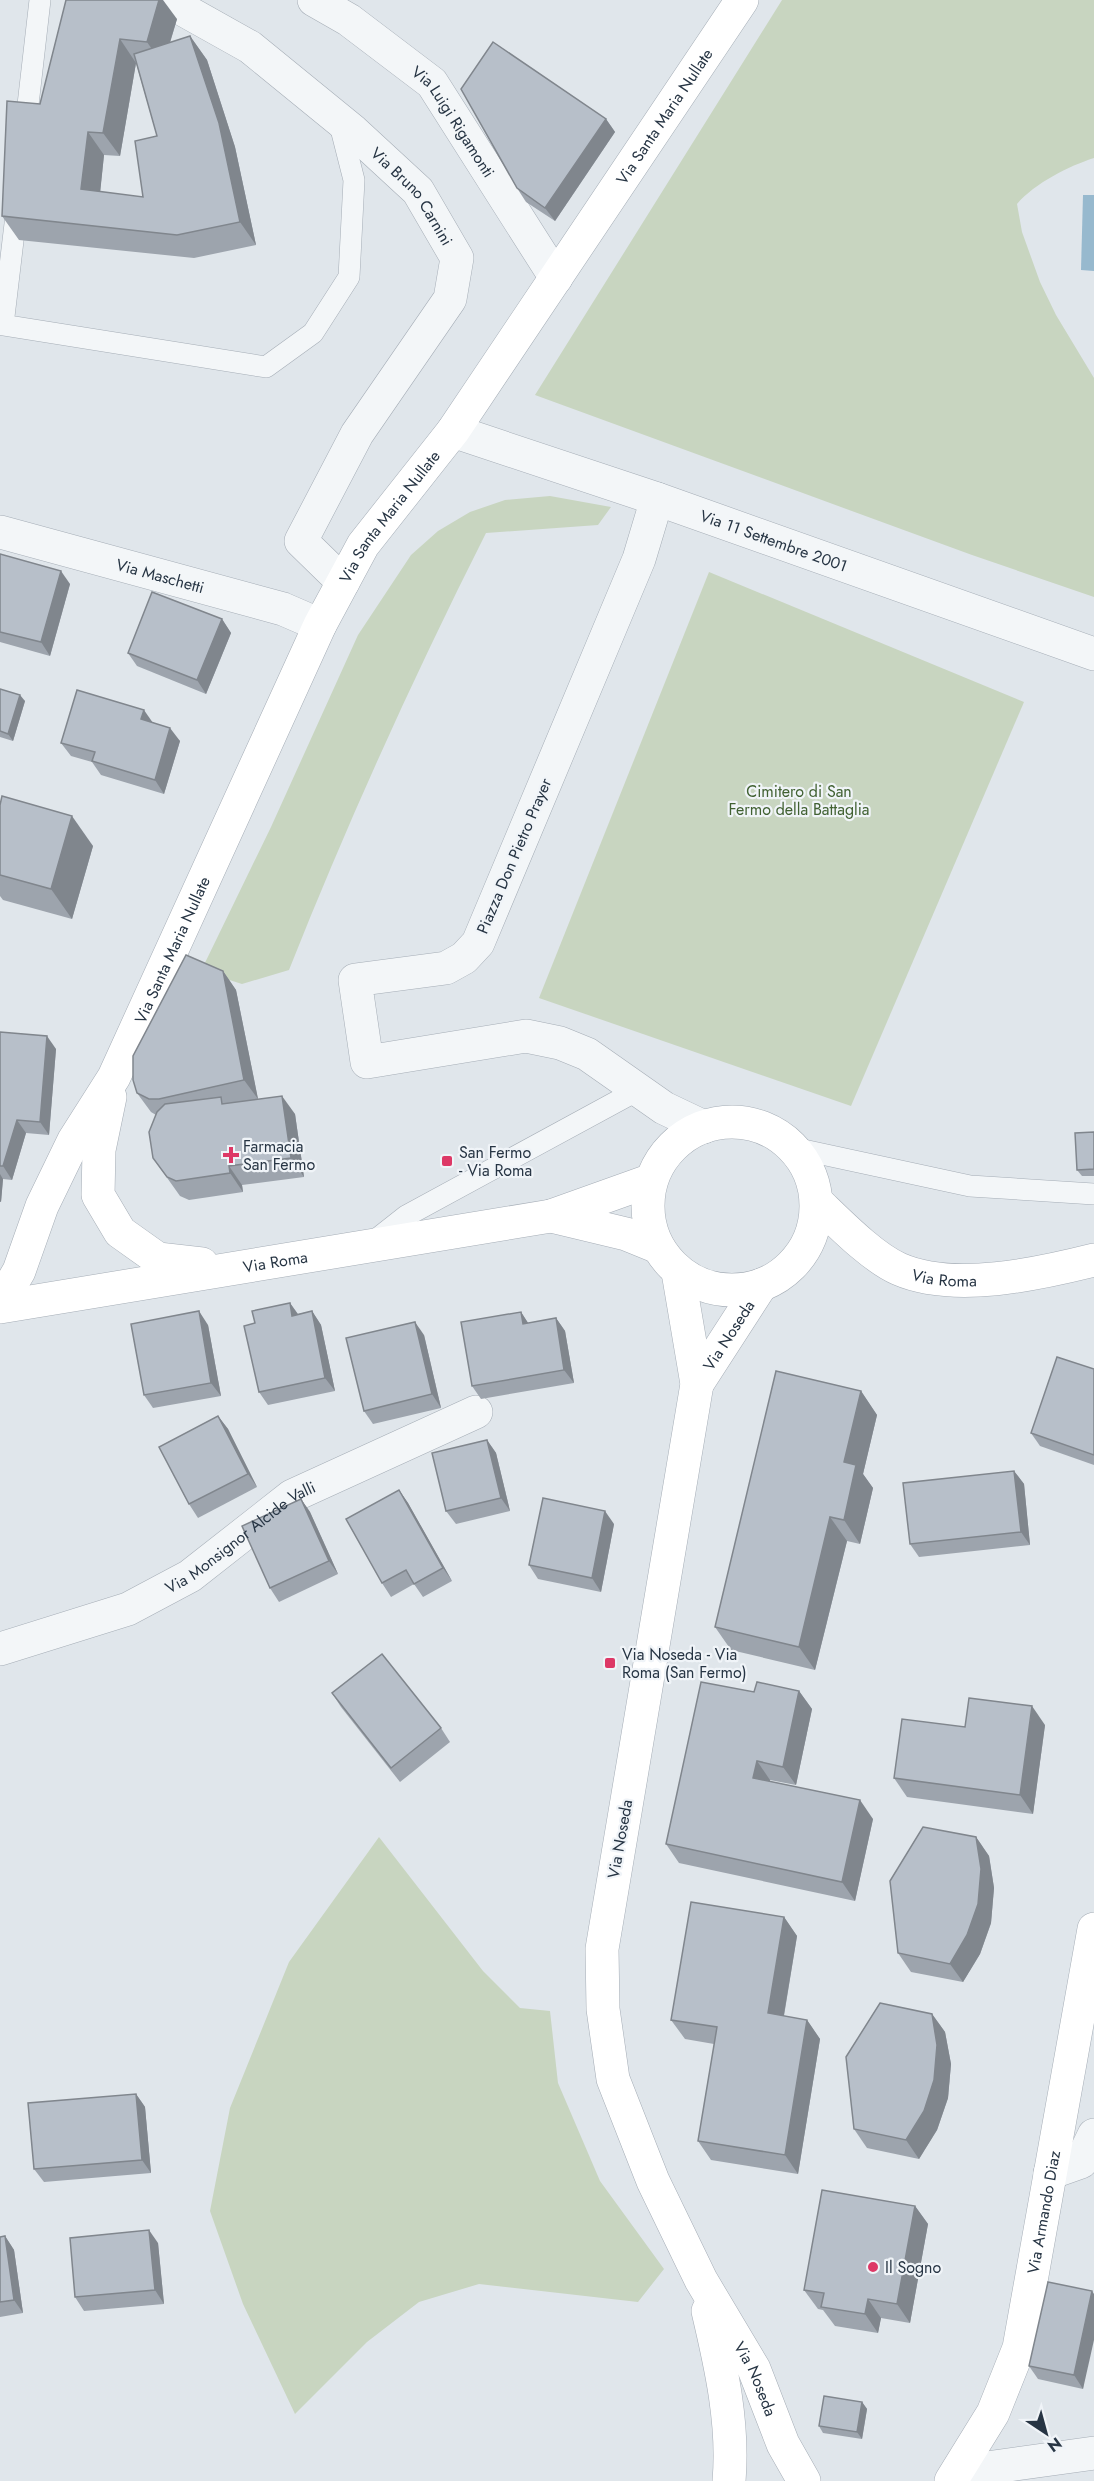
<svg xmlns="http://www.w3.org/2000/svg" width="1094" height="2481" font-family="Jost,sans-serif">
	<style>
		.green { fill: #c8d5c0 }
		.water { fill: #97b9ce }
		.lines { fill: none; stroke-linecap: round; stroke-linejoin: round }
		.lane-casing { stroke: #a5adb6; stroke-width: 22 }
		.street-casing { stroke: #a5adb6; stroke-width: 34 }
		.secondary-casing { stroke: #a5adb6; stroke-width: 34 }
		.lane { stroke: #f3f6f8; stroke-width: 21 }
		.street { stroke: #f3f6f8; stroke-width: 33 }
		.secondary { stroke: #fff; stroke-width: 33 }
		.wall { fill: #9da4ad; fill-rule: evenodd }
		.shaded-wall { fill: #80868d }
		.building { fill: #b7bfc9; stroke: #80868d; stroke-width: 1.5 }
		.poi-dot { fill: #dd3866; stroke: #f0f4f8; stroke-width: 2 }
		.labels { text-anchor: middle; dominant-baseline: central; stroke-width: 4.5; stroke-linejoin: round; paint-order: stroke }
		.street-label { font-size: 16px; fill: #273544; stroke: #f0f4f8 }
		.park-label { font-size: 16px; fill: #416132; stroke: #f0f4f8 }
		.poi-label { font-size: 16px; fill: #273544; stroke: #f0f4f8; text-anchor: start }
	</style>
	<rect width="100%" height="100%" fill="#e0e6eb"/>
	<g class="green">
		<path d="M782,0H1094V158C1069,166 1035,183 1017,204L1022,232L1040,282L1056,315L1094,378V597L972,555L535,395Z"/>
		<path d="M550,496L611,507L598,525L486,533C414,676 348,821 289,970L242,984L201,971L271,827L358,635L411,555L438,531L470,512L505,500Z"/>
		<polygon points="709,572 1024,702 851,1106 539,998"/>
		<polygon points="379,1837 483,1971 520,2008 550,2011 558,2083 600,2181 664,2269 638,2302 479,2284 419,2302 367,2342 295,2414 243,2304 210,2211 230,2108 289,1962"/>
	</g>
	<polygon class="water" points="1083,195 1094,195 1094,271 1081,270"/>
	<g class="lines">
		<defs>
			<g id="lane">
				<polyline points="25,131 40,0"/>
				<polyline points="17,207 3,325 266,367 313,333 349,277 354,180 339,121"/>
				<polyline points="794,1148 970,1186 1094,1194"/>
				<polyline points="373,1242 406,1216 638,1090"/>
			</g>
			<g id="street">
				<path id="s1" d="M166,0L250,47L353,131L418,191L457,258L450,299L357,434L301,541L343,582"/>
				<path id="s2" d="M314,0L349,20L432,83L556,278"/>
				<path id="s3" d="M453,431L657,499L1094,654"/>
				<polyline points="657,499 639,559 478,943 464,958 446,968 355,980 367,1062 526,1036 560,1043 587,1054 664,1108 704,1127"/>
				<path id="s4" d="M0,532L283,609L320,625"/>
				<path id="s5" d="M0,1649L128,1609L190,1576L292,1496L476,1412"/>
				<polyline points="1050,2173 1081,2162 1094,2135"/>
				<polyline points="958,2472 1094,2453"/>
			</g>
			<g id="secondary">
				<polyline points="110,1097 99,1150 98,1195 120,1232 158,1259 202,1264"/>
				<circle cx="732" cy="1206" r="84"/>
				<path id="s6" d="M817,1202C839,1223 872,1257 899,1269C954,1293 1038,1274 1094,1260"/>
				<polyline points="551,1216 626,1234 658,1247"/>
				<path id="s7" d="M678,1272L697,1384L602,1949L603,2009L613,2079L653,2181L701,2280L754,2369L783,2444L804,2481"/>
				<path id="s8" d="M0,1303L19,1271L42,1206L74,1140L114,1077L320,625L363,545L453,431L742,0"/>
				<path id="s9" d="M0,1307L551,1216L649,1181"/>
				<path id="s10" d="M697,1384L761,1285"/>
				<path d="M708,2311C721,2366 734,2424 729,2481"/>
				<path id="s11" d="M951,2481L993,2413L1019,2348L1094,1929"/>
			</g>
		</defs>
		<use href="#lane" class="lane-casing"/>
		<use href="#street" class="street-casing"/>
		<use href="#secondary" class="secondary-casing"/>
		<use href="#lane" class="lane"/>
		<use href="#street" class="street"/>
		<use href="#secondary" class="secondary"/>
	</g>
	<g class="wall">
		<path d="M66,0L177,19L170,43L190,36L207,60L235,147L256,245L194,258L19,240L2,216L40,104ZM136,63L157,136L143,197L100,192L104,155L120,156Z"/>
		<polygon points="606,119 615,132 555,221 526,202 517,188"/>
		<polygon points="0,554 70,584 50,656 0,642"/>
		<polygon points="222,619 231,633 206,694 137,666 128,653"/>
		<polygon points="0,689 25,701 13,741 0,737"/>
		<polygon points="153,722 180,741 164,794 101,775 92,762 71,756 61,743"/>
		<polygon points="0,805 93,846 72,919 3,900 0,896"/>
		<polygon points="223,971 236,990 258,1099 295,1114 304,1177 242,1185 243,1192 189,1200 180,1196 153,1158 156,1115 151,1112 137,1093"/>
		<polygon points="0,1032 56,1049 49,1135 26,1133 12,1180 3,1179 1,1202 0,1202"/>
		<polygon points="1094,1132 1094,1176 1082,1176 1077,1170"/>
		<polygon points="290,1303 298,1314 312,1311 321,1325 335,1391 268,1405 259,1392 255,1323"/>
		<polygon points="521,1312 528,1323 556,1318 565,1331 574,1383 481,1399 472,1386"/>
		<polygon points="208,1325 221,1396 153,1408 144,1395"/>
		<polygon points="424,1335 441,1408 373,1424 364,1411"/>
		<polygon points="1094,1369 1094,1465 1040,1446 1031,1433"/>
		<polygon points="861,1391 877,1415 863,1474 873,1488 860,1544 847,1541 815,1670 731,1650 715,1627"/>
		<polygon points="218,1416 228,1429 257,1487 198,1518 189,1504"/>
		<polygon points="487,1440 496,1453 510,1511 456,1524 446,1511"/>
		<polygon points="1014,1471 1024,1484 1030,1545 919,1557 910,1544"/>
		<polygon points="399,1490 408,1503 452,1581 423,1597 414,1584 391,1597 382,1583"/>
		<polygon points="301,1499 310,1512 338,1574 279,1602 270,1588"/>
		<polygon points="614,1524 601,1592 538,1579 529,1565"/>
		<polygon points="799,1691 812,1709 796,1785 770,1780 770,1781 873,1819 855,1901 679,1863 666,1844 754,1692"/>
		<polygon points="332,1693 441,1728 450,1742 400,1782 341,1707"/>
		<polygon points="1045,1725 1033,1814 907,1797 894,1778 965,1727"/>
		<polygon points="976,1837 989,1856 994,1888 991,1923 980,1954 963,1982 911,1972 898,1953"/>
		<polygon points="784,1917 797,1936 784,2016 807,2020 820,2039 798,2174 711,2160 698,2141 714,2044 685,2039 671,2020"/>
		<polygon points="932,2014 945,2032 951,2064 948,2098 937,2130 919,2159 867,2148 854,2129"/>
		<polygon points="136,2094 145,2107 151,2173 44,2182 34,2169"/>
		<polygon points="915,2206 928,2224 910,2323 881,2318 878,2333 835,2326 823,2310 818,2309 804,2290"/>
		<polygon points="5,2236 14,2250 23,2313 0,2317 0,2237"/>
		<polygon points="158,2243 164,2304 84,2311 75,2297"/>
		<polygon points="1094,2294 1083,2389 1038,2379 1029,2366"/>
		<polygon points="862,2402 867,2409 862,2439 823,2433 819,2426"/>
	</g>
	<g class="shaded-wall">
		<polygon points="159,0 163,0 177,19 163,65 147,42"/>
		<polygon points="190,36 207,60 235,147 256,245 240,222"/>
		<polygon points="120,39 136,63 120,156 103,133"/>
		<polygon points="606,119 615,132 555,221 545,208"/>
		<polygon points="88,132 104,155 98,213 81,189"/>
		<polygon points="61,571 70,584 50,656 41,642"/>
		<polygon points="222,619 231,633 206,694 197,680"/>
		<polygon points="20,695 25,701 13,741 8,734"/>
		<polygon points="144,710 153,723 141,719"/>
		<polygon points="170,728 180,741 164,794 155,780"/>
		<polygon points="72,816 93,846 72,919 51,889"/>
		<polygon points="223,971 236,990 258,1099 244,1080"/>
		<polygon points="47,1036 56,1049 49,1135 40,1122"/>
		<polygon points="282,1096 295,1114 304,1177 291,1158"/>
		<polygon points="17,1120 26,1133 12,1180 3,1166"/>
		<polygon points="229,1166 242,1185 243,1192 230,1173"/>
		<polygon points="0,1174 3,1179 1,1202 0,1201"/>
		<polygon points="290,1303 299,1316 292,1316"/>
		<polygon points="199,1311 208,1325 221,1396 211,1383"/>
		<polygon points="312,1311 321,1325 335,1391 325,1378"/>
		<polygon points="521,1312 530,1326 523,1324"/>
		<polygon points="556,1318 565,1331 574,1383 564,1370"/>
		<polygon points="415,1322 424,1335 441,1408 432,1394"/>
		<polygon points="861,1391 877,1415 863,1474 873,1488 860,1544 844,1520 844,1462"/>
		<polygon points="218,1416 228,1429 257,1487 248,1474"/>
		<polygon points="487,1440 496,1453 510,1511 501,1498"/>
		<polygon points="1014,1471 1024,1484 1030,1545 1021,1532"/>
		<polygon points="399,1490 408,1503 452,1581 443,1568"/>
		<polygon points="301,1499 310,1512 338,1574 329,1561"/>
		<polygon points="605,1511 614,1524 601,1592 592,1578"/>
		<polygon points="830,1517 847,1541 815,1670 799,1647"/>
		<polygon points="799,1691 812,1709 796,1785 783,1767"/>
		<polygon points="1032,1706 1045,1725 1033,1814 1020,1795"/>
		<polygon points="757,1761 770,1780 766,1796 753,1778"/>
		<polygon points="860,1800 873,1819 855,1901 842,1882"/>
		<polygon points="976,1837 989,1856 994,1888 991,1923 980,1954 963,1982 950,1964"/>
		<polygon points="784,1917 797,1936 781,2032 768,2013"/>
		<polygon points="932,2014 945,2032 951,2064 948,2098 937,2130 919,2159 906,2140"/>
		<polygon points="807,2020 820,2039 798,2174 785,2155"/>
		<polygon points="136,2094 145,2107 151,2173 142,2160"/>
		<polygon points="915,2206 928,2224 910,2323 897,2304"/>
		<polygon points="149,2230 158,2243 164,2304 155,2290"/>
		<polygon points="5,2236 14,2250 23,2313 14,2300"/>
		<polygon points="1092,2291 1094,2294 1094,2340 1083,2389 1074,2375"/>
		<polygon points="868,2299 881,2318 878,2333 865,2314"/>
		<polygon points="862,2402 867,2409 862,2439 857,2432"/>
	</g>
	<g class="building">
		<polygon points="66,0 159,0 147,42 120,39 103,133 88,132 81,189 143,197 135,141 157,136 134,54 190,36 219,123 240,222 177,235 2,216 7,101 40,104"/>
		<polygon points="493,42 606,119 545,208 517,188 461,89"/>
		<polygon points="0,554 61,571 41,642 0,632"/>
		<polygon points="152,592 222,619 197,680 128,653"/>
		<polygon points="0,689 20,695 8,734 0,731"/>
		<polygon points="77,690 144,710 141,719 170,728 155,780 92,761 95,752 61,743"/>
		<polygon points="2,796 72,816 51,889 0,875 0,805"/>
		<polygon points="186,955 223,971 244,1080 159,1099 149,1099 137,1093 133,1080 133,1056"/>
		<polygon points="0,1032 47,1036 40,1122 17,1120 3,1166 0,1166"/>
		<polygon points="282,1096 291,1158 229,1166 230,1173 176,1181 167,1177 153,1158 149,1132 157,1112 165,1104 221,1097 222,1104"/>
		<polygon points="1094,1132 1094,1169 1077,1170 1075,1133"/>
		<polygon points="290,1303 292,1316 312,1311 325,1378 259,1392 244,1326 255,1323 252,1311"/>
		<polygon points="199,1311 211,1383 144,1395 131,1324"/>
		<polygon points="521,1312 523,1324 556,1318 564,1370 472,1386 461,1322"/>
		<polygon points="415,1322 432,1394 364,1411 346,1338"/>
		<polygon points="1057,1357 1094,1369 1094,1455 1031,1433"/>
		<polygon points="776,1371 861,1391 844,1462 856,1465 844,1520 830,1517 799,1647 715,1627"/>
		<polygon points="218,1416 248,1474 189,1504 159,1447"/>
		<polygon points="487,1440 501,1498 446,1511 432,1453"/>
		<polygon points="1014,1471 1021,1532 910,1544 903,1483"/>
		<polygon points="399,1490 443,1568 414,1584 406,1570 382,1583 346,1519"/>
		<polygon points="543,1498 605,1511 592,1578 529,1565"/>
		<polygon points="301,1499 329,1561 270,1588 242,1526"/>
		<polygon points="382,1654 441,1728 391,1768 332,1693"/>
		<polygon points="701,1682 754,1692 757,1682 799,1691 783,1767 757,1761 753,1778 860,1800 842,1882 666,1844"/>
		<polygon points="969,1698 1032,1706 1020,1795 894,1778 902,1719 965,1727"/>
		<polygon points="923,1827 976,1837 981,1869 978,1904 967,1935 950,1964 898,1953 890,1881"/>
		<polygon points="691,1902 784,1917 768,2013 807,2020 785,2155 698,2141 717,2027 671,2020"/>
		<polygon points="880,2003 932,2014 937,2045 934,2080 924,2111 906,2140 854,2129 846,2057"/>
		<polygon points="136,2094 142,2160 34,2169 28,2103"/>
		<polygon points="822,2190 915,2206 897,2304 868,2299 865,2314 821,2307 824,2293 804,2290"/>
		<polygon points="149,2230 155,2290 75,2297 70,2238"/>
		<polygon points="5,2236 14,2300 0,2302 0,2237"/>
		<polygon points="1048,2282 1092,2291 1074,2375 1029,2366"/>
		<polygon points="824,2396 862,2402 857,2432 819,2426"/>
	</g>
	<g class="poi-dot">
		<path d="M228 1146h6v6h6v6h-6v6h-6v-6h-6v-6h6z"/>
		<rect x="441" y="1155" width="12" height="12" rx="3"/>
		<rect x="604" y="1657" width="12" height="12" rx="3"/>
		<circle cx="873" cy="2267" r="6"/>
	</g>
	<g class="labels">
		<g class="street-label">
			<text stroke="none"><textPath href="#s8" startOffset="1366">Via Santa Maria Nullate</textPath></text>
			<text stroke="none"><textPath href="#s2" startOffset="188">Via Luigi Rigamonti</textPath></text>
			<text stroke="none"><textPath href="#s1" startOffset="318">Via Bruno Carnini</textPath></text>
			<text stroke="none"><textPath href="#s8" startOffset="880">Via Santa Maria Nullate</textPath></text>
			<text stroke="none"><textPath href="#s3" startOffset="339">Via 11 Settembre 2001</textPath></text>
			<text stroke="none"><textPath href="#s4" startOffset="166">Via Maschetti</textPath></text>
			<text transform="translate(514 856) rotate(-67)">Piazza Don Pietro Prayer</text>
			<text stroke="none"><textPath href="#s8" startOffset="394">Via Santa Maria Nullate</textPath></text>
			<text stroke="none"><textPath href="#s9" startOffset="279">Via Roma</textPath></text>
			<text stroke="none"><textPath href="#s6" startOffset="153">Via Roma</textPath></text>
			<text stroke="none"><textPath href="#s10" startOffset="58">Via Noseda</textPath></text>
			<text stroke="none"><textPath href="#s5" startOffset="268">Via Monsignor Alcide Valli</textPath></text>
			<text transform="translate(620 1839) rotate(-80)">Via Noseda</text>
			<text stroke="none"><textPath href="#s11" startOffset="288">Via Armando Diaz</textPath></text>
			<text stroke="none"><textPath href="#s7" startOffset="1150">Via Noseda</textPath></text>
		</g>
		<g class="park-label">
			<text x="799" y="791">Cimitero di San<tspan x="799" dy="18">Fermo della Battaglia</tspan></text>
		</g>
		<g class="poi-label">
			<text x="243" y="1146">Farmacia<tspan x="243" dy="18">San Fermo</tspan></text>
			<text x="459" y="1152">San Fermo<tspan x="459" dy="18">- Via Roma</tspan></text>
			<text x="622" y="1654">Via Noseda - Via<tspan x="622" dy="18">Roma (San Fermo)</tspan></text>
			<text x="885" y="2267">Il Sogno</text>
		</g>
	</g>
	<g transform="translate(1046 2433) rotate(144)" stroke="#f0f4f8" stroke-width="4.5" paint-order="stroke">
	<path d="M0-4.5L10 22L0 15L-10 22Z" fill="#273544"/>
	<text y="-9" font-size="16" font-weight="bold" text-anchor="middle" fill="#273544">N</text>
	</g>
</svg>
